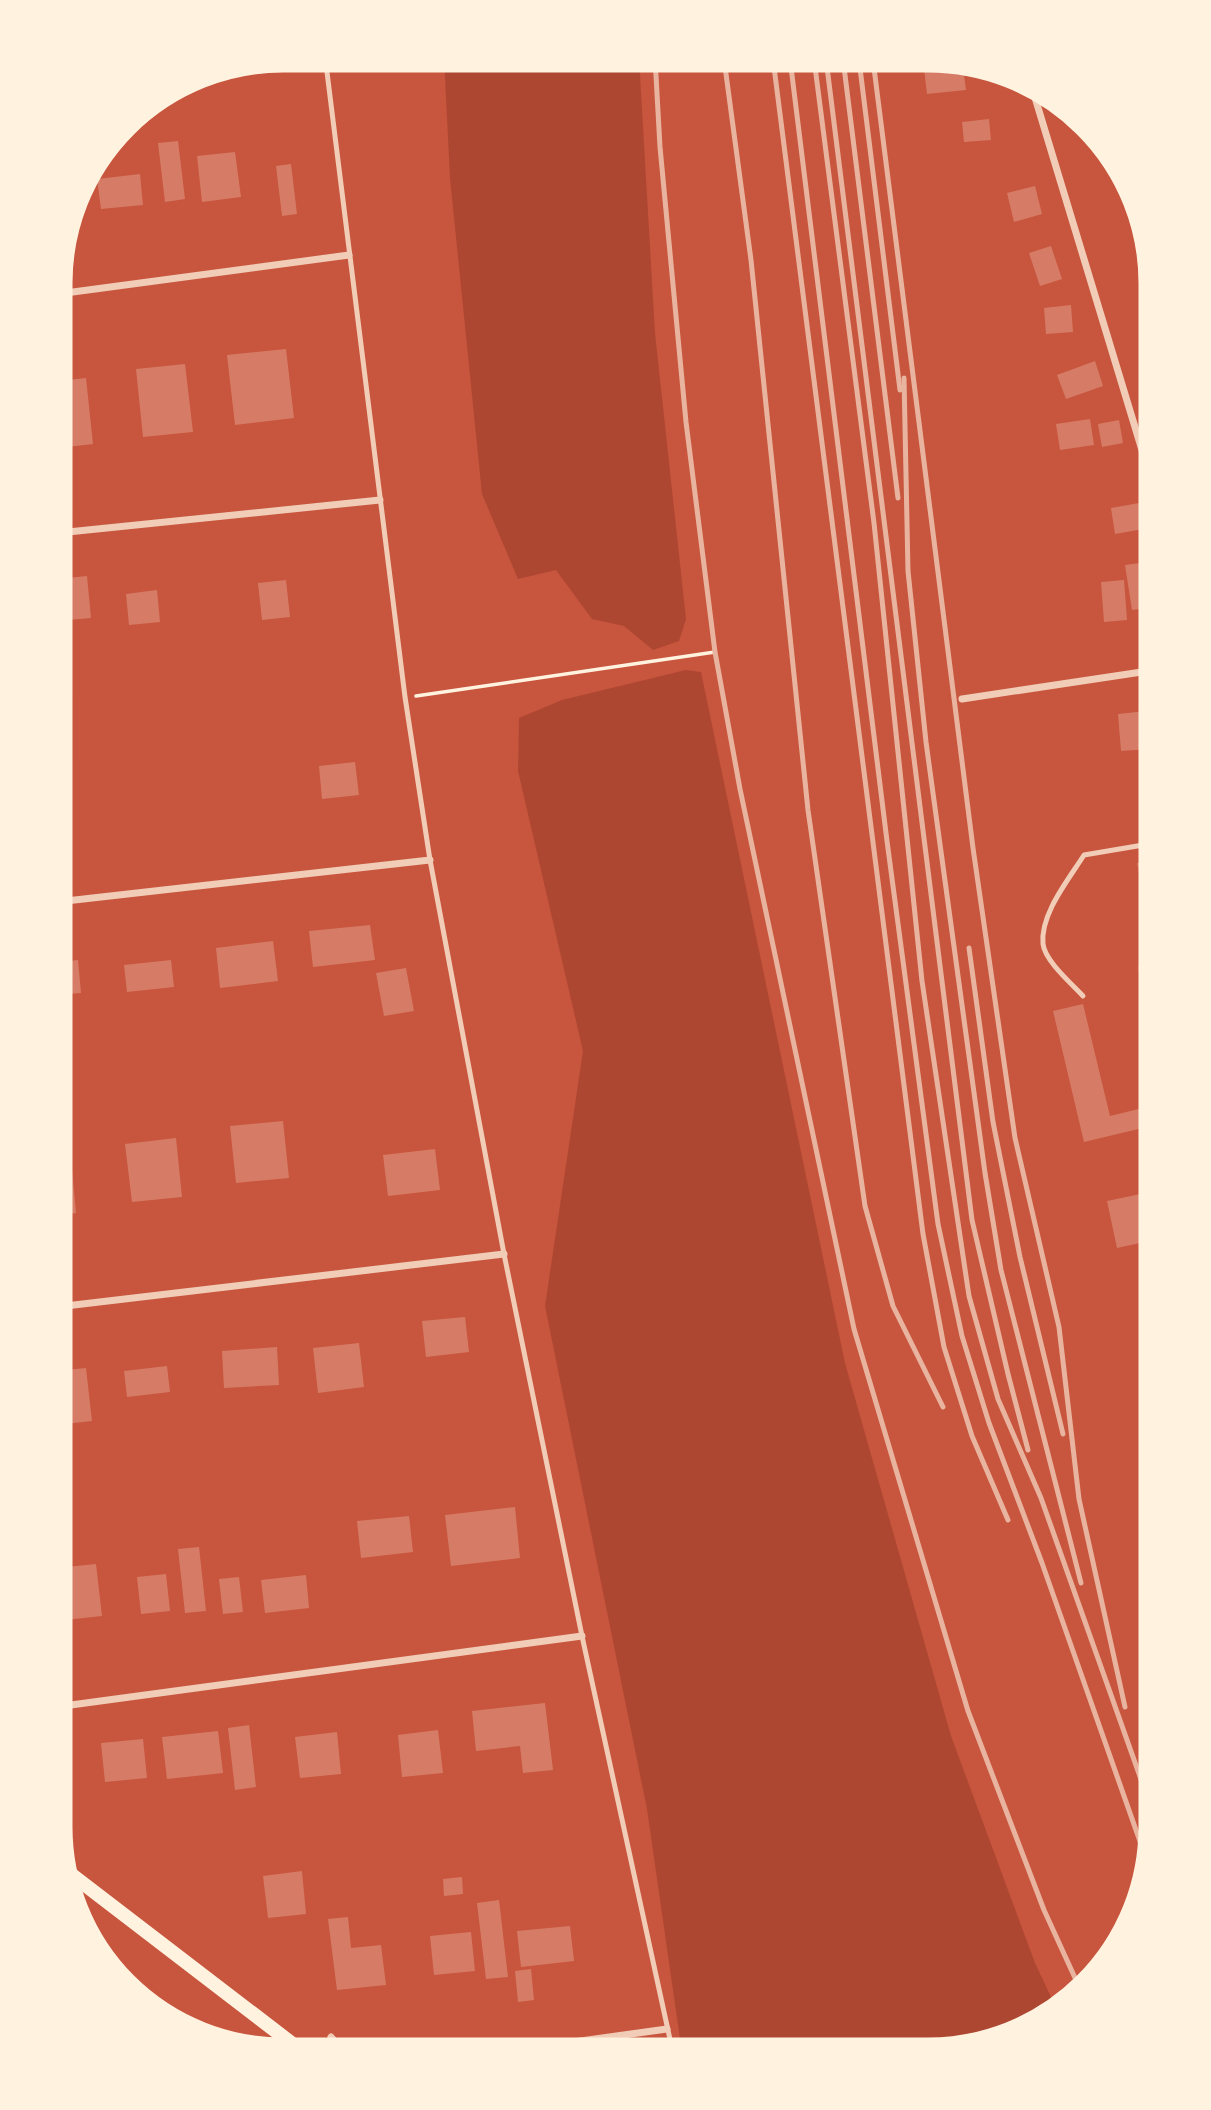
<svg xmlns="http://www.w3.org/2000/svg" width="1211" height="2110" font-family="Helvetica,sans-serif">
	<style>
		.green { fill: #ae4732 }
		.building { fill: #d67c66 }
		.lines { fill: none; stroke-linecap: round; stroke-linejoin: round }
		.path { stroke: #fff3e0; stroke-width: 3.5 }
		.service { stroke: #f1ccb7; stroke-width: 5 }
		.minor { stroke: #f1ccb7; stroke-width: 7 }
		.secondary { stroke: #fff3e0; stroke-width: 14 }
		.rail { stroke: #e9b49f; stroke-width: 5 }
		.rim { fill: none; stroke: #fff3e0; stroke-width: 9 }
	</style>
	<rect width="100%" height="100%" fill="#c8553d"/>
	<g class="green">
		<polygon points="444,57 639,58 655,333 686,619 679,641 653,650 624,626 592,619 556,570 518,579 482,494 450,178"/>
		<polygon points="686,670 701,672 845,1363 951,1736 1035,1963 1058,2012 1001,2042 928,2054 682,2053 647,1809 545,1306 583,1051 518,771 519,718 562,700"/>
	</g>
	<g class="building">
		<polygon points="923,60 962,60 966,90 927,94"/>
		<polygon points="989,119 991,140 964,142 962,122"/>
		<polygon points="178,141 185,199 165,202 158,143"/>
		<polygon points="235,152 241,197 202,202 197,156"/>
		<polygon points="291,164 297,214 282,216 276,166"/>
		<polygon points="140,174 143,205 101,209 97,179"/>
		<polygon points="78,186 81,211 71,212"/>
		<polygon points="1035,186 1042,214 1014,222 1007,193"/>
		<polygon points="1051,246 1062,279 1040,286 1029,253"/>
		<polygon points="1071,305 1073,332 1046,334 1044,308"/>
		<polygon points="286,349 294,418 235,425 227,355"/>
		<polygon points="1095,361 1103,386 1066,399 1057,375"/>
		<polygon points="185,364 193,432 143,437 136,369"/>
		<polygon points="86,378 93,444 58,448 58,381"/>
		<polygon points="1090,419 1094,445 1060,450 1056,424"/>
		<polygon points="1119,420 1123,443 1102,447 1098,424"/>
		<polygon points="1145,502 1149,528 1115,534 1111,508"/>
		<polygon points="1155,561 1155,607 1132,610 1125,565"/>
		<polygon points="87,576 91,618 57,621 58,579"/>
		<polygon points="286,580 290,617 262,620 258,583"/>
		<polygon points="1124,580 1127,620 1104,622 1101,582"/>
		<polygon points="157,590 160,622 129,625 126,594"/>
		<polygon points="1146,711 1149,749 1121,751 1118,714"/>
		<polygon points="355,762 359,795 322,799 319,766"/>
		<polygon points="1155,860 1155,941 1154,941 1137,863"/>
		<polygon points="370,925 375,960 313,967 309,931"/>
		<polygon points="273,941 278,981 220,988 216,948"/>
		<polygon points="78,960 81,993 66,994 67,1005 57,1006 57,962"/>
		<polygon points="171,960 174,987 127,992 124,965"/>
		<polygon points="1155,963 1155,1035 1154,1035 1138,967"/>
		<polygon points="406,968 414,1011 384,1016 376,973"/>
		<polygon points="1083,1004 1110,1116 1155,1105 1155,1125 1084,1142 1053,1011"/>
		<polygon points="283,1121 289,1178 236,1183 230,1126"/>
		<polygon points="176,1138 182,1197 132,1202 125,1144"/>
		<polygon points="435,1149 440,1190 388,1196 383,1155"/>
		<polygon points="72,1170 76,1213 57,1216 57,1172"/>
		<polygon points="1155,1191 1155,1293 1151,1294 1140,1243 1117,1248 1107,1201"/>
		<polygon points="465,1317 469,1352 426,1357 422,1321"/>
		<polygon points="359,1343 364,1387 318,1393 313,1348"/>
		<polygon points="277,1347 279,1385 224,1388 222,1351"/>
		<polygon points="167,1366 170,1392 127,1397 124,1371"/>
		<polygon points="86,1368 92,1421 56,1425 57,1371"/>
		<polygon points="515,1507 520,1558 451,1566 445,1515"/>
		<polygon points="409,1516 413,1552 361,1558 357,1521"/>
		<polygon points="199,1547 206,1611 185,1613 178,1549"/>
		<polygon points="96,1564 102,1616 56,1621 56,1568"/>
		<polygon points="166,1574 170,1611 141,1614 137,1577"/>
		<polygon points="306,1575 309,1608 265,1613 261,1580"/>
		<polygon points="239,1577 243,1612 223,1614 219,1579"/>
		<polygon points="545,1703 553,1770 523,1773 520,1746 476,1751 472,1711"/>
		<polygon points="249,1725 256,1787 235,1790 228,1728"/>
		<polygon points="438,1730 443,1773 402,1777 398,1735"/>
		<polygon points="218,1731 223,1773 167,1779 162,1737"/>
		<polygon points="337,1732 341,1774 300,1778 295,1737"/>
		<polygon points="143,1739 147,1778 105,1782 101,1743"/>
		<polygon points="63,1745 66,1781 56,1782 56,1746"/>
		<polygon points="302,1871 306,1914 268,1918 263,1876"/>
		<polygon points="462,1877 463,1894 444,1896 443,1879"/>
		<polygon points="499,1900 508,1977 486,1979 477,1903"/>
		<polygon points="348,1917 351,1948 381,1945 386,1985 337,1990 328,1919"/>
		<polygon points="570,1926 574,1961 521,1967 517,1931"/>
		<polygon points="471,1932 475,1971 434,1975 430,1936"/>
		<polygon points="531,1969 534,2000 518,2002 515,1971"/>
	</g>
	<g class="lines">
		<polyline class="path" points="416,696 715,652"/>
		<g class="service">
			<polyline points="325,56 405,697 430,860 504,1254 582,1636 673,2053"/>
			<path d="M1083,996C1072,984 1045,961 1043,944C1040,914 1069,879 1084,855L1155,843"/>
		</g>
		<g class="minor">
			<polyline points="1033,91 1155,493"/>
			<polyline points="58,294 349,255"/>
			<polyline points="58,533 380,500"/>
			<polyline points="962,699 1155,670"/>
			<polyline points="57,902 430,860"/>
			<polyline points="57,1307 504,1254"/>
			<polyline points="56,1707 582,1636"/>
			<polyline points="331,2037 340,2047 349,2052"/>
			<polyline points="493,2053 667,2029"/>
		</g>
		<polyline class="secondary" points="63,1868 303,2052"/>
		<g class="rail">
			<polyline points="655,58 660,147 686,422 715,652 740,789 854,1329 968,1711 1044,1910 1081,1991"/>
			<polyline points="724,59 751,260 808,810 865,1206 893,1306 943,1407"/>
			<polyline points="773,59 923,1234 944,1347 972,1436 1008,1520"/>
			<polyline points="790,59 887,841 938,1224 962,1336 989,1423 1042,1563 1149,1867"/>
			<polyline points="814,59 874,523 922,981 969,1296 998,1399 1041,1498 1154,1816"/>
			<polyline points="826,59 972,1220 1008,1374 1028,1450"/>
			<polyline points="843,59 898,498"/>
			<polyline points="859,60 900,390"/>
			<polyline points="873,60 973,848 1015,1138 1059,1327 1079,1499 1125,1707"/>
			<polyline points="904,378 908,571 926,742 985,1173 1001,1270 1081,1583"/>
			<polyline points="969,948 993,1122 1020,1257 1063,1434"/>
		</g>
	</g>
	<path d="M0 0H1211V2110H0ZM283 68H928A215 215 0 0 1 1143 283V1827A215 215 0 0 1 928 2042H283A215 215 0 0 1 68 1827V283A215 215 0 0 1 283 68Z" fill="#fff3e0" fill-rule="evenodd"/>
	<path class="rim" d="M283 68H928A215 215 0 0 1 1143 283V1827A215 215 0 0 1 928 2042H283A215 215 0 0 1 68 1827V283A215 215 0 0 1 283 68Z"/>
</svg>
